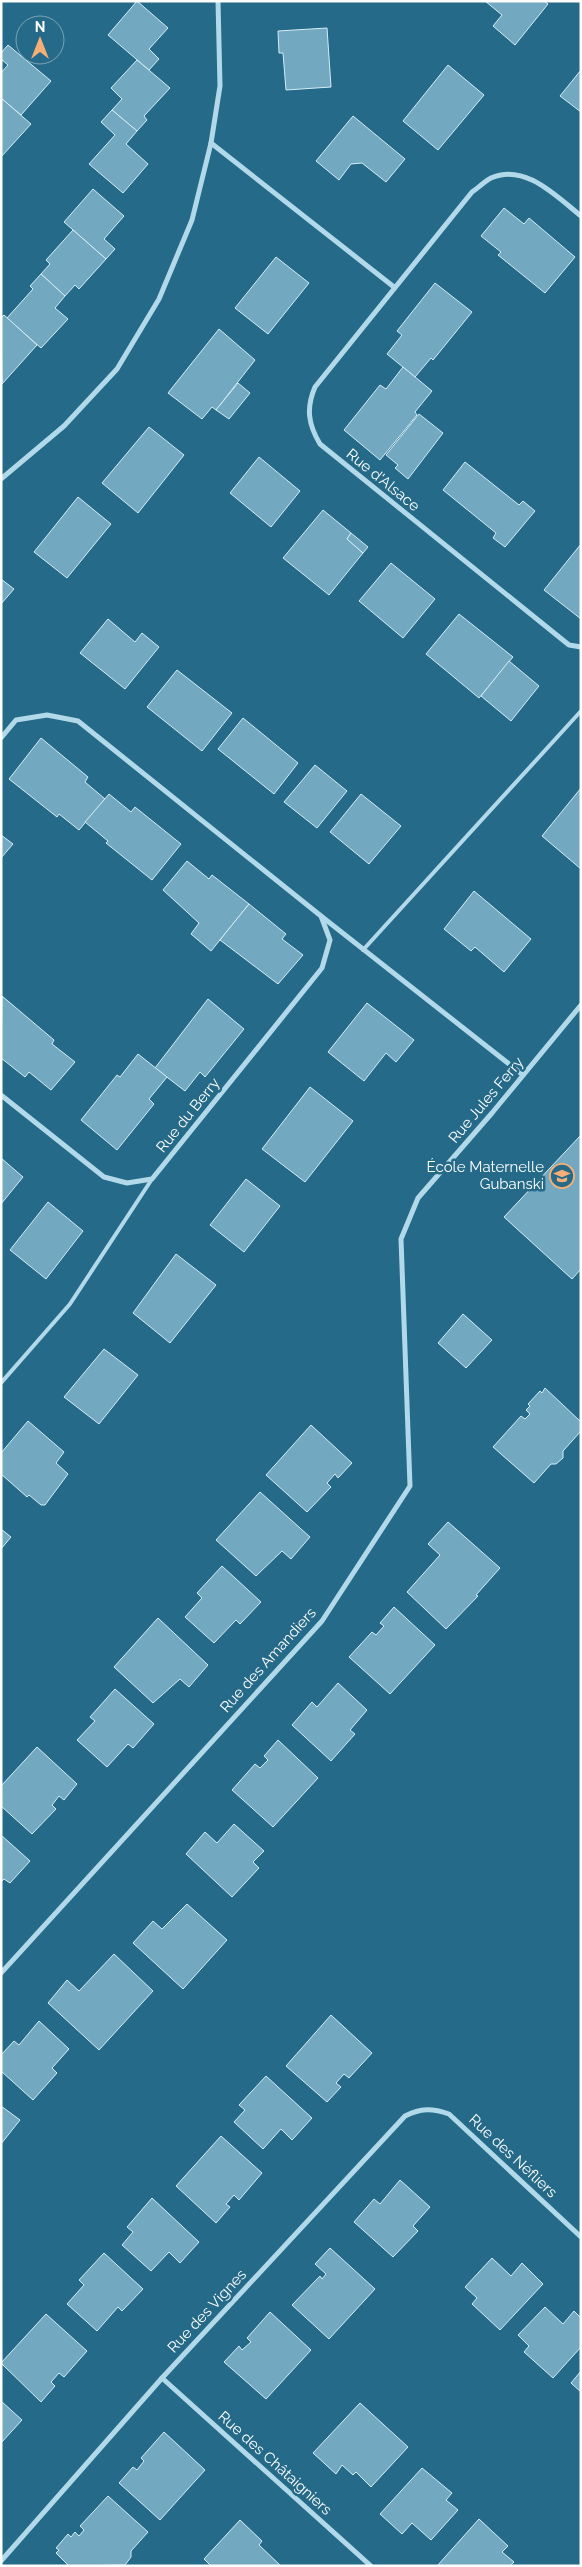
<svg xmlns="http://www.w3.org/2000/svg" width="582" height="2567" font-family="Raleway,sans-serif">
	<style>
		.building { fill: #72a9c0; stroke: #d5edf7 }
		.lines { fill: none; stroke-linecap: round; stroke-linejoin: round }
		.lane { stroke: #b1d9e9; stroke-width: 4 }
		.street { stroke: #b1d9e9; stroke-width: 5 }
		.labels { text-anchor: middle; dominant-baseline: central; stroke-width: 5; stroke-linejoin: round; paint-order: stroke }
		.street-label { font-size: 15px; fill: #fff; stroke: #256a88 }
		.poi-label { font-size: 15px; fill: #fff; stroke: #256a88; text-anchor: end }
	</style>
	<rect width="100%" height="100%" fill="#256a88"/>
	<g class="building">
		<polygon points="137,1 168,28 149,49 159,59 149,70 108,35"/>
		<polygon points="485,1 544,1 548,4 515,45 493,26 502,15"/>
		<polygon points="327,28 331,87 286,90 283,53 279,53 278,31"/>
		<polygon points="8,45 51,81 21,115 1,98 1,73 8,65 1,59 1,53"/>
		<polygon points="137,60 170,88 144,116 147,120 137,131 112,110 122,99 111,88"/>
		<polygon points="448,65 484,95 438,150 403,121"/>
		<polygon points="581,70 581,112 560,96"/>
		<polygon points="1,98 31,124 1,157"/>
		<polygon points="112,110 137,131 126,144 148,164 123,193 89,164 115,135 101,122"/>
		<polygon points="353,116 405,159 386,182 362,163 351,164 339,180 316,161"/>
		<polygon points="93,189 124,216 104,239 115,249 106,259 64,222"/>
		<polygon points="504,208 524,224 529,218 575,257 545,293 498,255 501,252 481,236"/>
		<polygon points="73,230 106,259 79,289 75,285 65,296 41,274 50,264 46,260"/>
		<polygon points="276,257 309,283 268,334 235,308"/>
		<polygon points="41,274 65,296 55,308 68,319 41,348 7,318 33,289 30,286"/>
		<polygon points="435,283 472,312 433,360 431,358 415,377 387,354 402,335 397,331"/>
		<polygon points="4,315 37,345 2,384 1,318"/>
		<polygon points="219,329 255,360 216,410 212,407 202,419 168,393"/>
		<polygon points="403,367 432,391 415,412 417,415 380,460 344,430 380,385 386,389"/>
		<polygon points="238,383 250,393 229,419 216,410"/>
		<polygon points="419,414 443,433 408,479 395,468 398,465 386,455"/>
		<polygon points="149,427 184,455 138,513 102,483"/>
		<polygon points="259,457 300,491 271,527 230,493"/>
		<polygon points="465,462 519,505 523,501 535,511 505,547 493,538 496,533 443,490"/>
		<polygon points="78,497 111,524 67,578 34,552"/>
		<polygon points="323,510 351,533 347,539 363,553 329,595 283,558"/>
		<polygon points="351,533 368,547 363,553 347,539"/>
		<polygon points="581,544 581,619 544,590"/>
		<polygon points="391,563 435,599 403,638 359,601"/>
		<polygon points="1,579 14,589 1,604"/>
		<polygon points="459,614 513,657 479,698 426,654"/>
		<polygon points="108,619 135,642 142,633 159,647 125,689 80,653"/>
		<polygon points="509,661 539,686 511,721 481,696"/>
		<polygon points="177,670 232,713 202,751 147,707"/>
		<polygon points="243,718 298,763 274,794 218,749"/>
		<polygon points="41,738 88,777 85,782 105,799 79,830 59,814 57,817 9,779"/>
		<polygon points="315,765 347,791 317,828 284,802"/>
		<polygon points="581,788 581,869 542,836"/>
		<polygon points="109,794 131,812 135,807 181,844 152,880 106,843 108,841 85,822"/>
		<polygon points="361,794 401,826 369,864 330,832"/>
		<polygon points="1,835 13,844 1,858"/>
		<polygon points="187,861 209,879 212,875 249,904 211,951 191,934 199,923 163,890"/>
		<polygon points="474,891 531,939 504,972 475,947 471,951 444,929"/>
		<polygon points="249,904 286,934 282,939 303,955 278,984 220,940"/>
		<polygon points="2,996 54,1040 52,1044 75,1062 51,1090 29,1072 25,1077 1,1058"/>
		<polygon points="208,999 244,1029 205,1077 200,1072 185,1091 155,1068"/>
		<polygon points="367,1003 414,1040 396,1062 386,1053 364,1081 328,1052"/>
		<polygon points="138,1054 167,1077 149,1099 154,1104 117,1150 81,1120 117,1075 120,1077"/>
		<polygon points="310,1087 353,1121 305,1182 262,1149"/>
		<polygon points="581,1135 581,1269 572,1279 504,1217"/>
		<polygon points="1,1158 23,1177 1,1204"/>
		<polygon points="246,1179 280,1206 244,1252 210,1225"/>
		<polygon points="48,1202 83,1231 46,1279 10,1250"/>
		<polygon points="176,1254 216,1285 170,1343 133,1313"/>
		<polygon points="463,1314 492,1340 466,1368 438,1343"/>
		<polygon points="104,1349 138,1375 99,1424 64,1397"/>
		<polygon points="545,1388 581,1422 581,1431 563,1451 563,1458 556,1464 551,1464 534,1483 493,1447 521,1416 525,1419 530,1414 526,1410 530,1406 528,1404 540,1391 542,1393"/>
		<polygon points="28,1421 64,1452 56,1463 68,1474 45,1505 41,1505 29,1495 27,1497 1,1474 1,1453"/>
		<polygon points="311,1425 352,1463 338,1478 335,1474 327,1483 331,1487 307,1512 266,1475"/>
		<polygon points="260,1492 310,1537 291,1559 282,1551 256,1576 216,1540"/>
		<polygon points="448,1522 500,1568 476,1595 478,1596 446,1629 407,1592 440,1555 428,1544"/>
		<polygon points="1,1529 11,1537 1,1549"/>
		<polygon points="222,1566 261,1602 240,1624 236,1620 214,1643 185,1617 202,1598 197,1593"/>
		<polygon points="394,1607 435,1645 390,1694 349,1657 372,1632 376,1635 384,1626 380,1623"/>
		<polygon points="158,1618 208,1665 189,1687 180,1679 153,1703 114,1667"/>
		<polygon points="338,1683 367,1710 350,1730 355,1734 331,1761 292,1725 312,1702 317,1707"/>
		<polygon points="115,1689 154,1724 133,1748 128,1744 107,1767 77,1740 95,1721 90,1717"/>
		<polygon points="278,1740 318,1778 273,1827 232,1790 255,1764 260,1768 268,1760 264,1756"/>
		<polygon points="37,1747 77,1784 64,1800 59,1796 52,1805 56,1809 32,1834 1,1806 1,1786"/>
		<polygon points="234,1824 264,1851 253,1862 259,1868 232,1897 186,1854 205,1832 217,1843"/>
		<polygon points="1,1835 30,1861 10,1883 4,1879 1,1882"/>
		<polygon points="187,1904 227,1940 183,1989 133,1943 153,1921 162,1929"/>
		<polygon points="114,1954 153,1991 99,2050 48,2003 67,1980 79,1991"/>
		<polygon points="331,2015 372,2053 349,2078 344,2074 336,2083 341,2087 327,2102 286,2066"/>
		<polygon points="39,2021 69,2049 52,2068 57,2073 33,2100 1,2071 1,2055 14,2041 19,2045"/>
		<polygon points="266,2076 312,2118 292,2140 281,2129 263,2149 234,2122 245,2110 239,2105"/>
		<polygon points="1,2106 20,2120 1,2144"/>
		<polygon points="221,2136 262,2173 239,2200 234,2195 226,2204 230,2207 216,2223 176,2186"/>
		<polygon points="400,2180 430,2207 413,2226 418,2231 393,2257 354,2222 374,2199 380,2204"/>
		<polygon points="152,2198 199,2242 180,2263 169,2252 151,2271 122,2245 133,2232 127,2227"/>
		<polygon points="330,2248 375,2289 329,2339 292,2305 320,2276 322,2279 326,2274 315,2264"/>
		<polygon points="104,2253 143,2289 122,2311 118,2307 97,2331 67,2304 84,2285 79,2280"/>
		<polygon points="492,2258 511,2276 522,2263 543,2284 500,2330 472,2304 477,2298 465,2287"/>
		<polygon points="545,2307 563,2324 574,2311 581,2318 581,2347 553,2378 524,2352 529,2346 518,2335"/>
		<polygon points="270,2312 311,2350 266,2399 224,2362 239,2346 242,2350 251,2342 247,2338"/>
		<polygon points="46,2314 87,2351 64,2377 59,2373 51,2382 55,2386 41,2402 1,2363"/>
		<polygon points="581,2371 581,2392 571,2383"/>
		<polygon points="1,2401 22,2420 1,2443"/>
		<polygon points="360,2403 408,2447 371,2487 356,2472 353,2475 342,2465 336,2474 313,2453"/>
		<polygon points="164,2432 205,2470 160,2520 119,2483 133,2467 137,2470 144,2461 141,2458"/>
		<polygon points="422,2468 452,2493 446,2500 458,2510 431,2540 412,2523 402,2534 380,2514"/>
		<polygon points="108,2496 148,2532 131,2551 131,2557 125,2565 69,2566 56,2553 59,2550 56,2548 68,2534 71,2537 75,2532 79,2536 84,2530 80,2526"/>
		<polygon points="479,2519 508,2546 502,2552 514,2562 510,2566 437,2566"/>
		<polygon points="240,2520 262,2541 259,2545 281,2566 211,2566 204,2559"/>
	</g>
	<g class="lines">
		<g class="lane">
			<polyline points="363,950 581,711"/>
			<polyline points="1,1383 70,1304 152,1179"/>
		</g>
		<g class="street">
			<polyline points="211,143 394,287"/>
			<path d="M581,216C556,196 525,163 491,178C485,181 478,188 472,192L315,387C306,408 308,424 320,444L569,645L581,647"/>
			<polyline points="1,479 64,426 117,369 159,299 192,220 211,143 220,86 218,1"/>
			<polyline points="1,738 16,720 47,715 78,721 321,916 330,940 322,968 152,1179 127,1183 104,1177 1,1095"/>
			<polyline points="321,916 523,1075"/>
			<polyline points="1,1973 322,1621 410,1486 401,1239 418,1198 492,1113 581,1005"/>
			<polyline points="162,2378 371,2566"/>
			<path d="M1,2561L162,2378L405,2116C421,2108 432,2108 449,2114L581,2237"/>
		</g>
	</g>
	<defs>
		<symbol id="school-ring" viewBox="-11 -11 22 22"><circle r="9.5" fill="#256a88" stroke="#f3af76" stroke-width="1.5"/><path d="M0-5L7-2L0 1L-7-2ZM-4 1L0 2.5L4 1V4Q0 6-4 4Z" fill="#f3af76"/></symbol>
	</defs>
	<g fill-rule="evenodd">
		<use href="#school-ring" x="548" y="1162" width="28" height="28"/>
	</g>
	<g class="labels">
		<g class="street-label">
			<text transform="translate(383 480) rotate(39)">Rue d'Alsace</text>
			<text transform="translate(486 1100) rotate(-50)">Rue Jules Ferry</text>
			<text transform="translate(188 1115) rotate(-51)">Rue du Berry</text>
			<text transform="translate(268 1660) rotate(-48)">Rue des Amandiers</text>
			<text transform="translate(513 2156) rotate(43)">Rue des Néfliers</text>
			<text transform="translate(207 2311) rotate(-47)">Rue des Vignes</text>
			<text transform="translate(275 2463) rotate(42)">Rue des Châtaigniers</text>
		</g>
		<g class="poi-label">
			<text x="544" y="1167">École Maternelle<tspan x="544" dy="17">Gubanski</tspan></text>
		</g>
	</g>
	<rect width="582" height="2567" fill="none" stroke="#ffffff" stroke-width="5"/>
	<g transform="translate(40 40)"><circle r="24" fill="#256a88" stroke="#7ca6b8"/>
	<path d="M0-4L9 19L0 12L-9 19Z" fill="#f3af76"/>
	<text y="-8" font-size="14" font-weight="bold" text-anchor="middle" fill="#ffffff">N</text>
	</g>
</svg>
